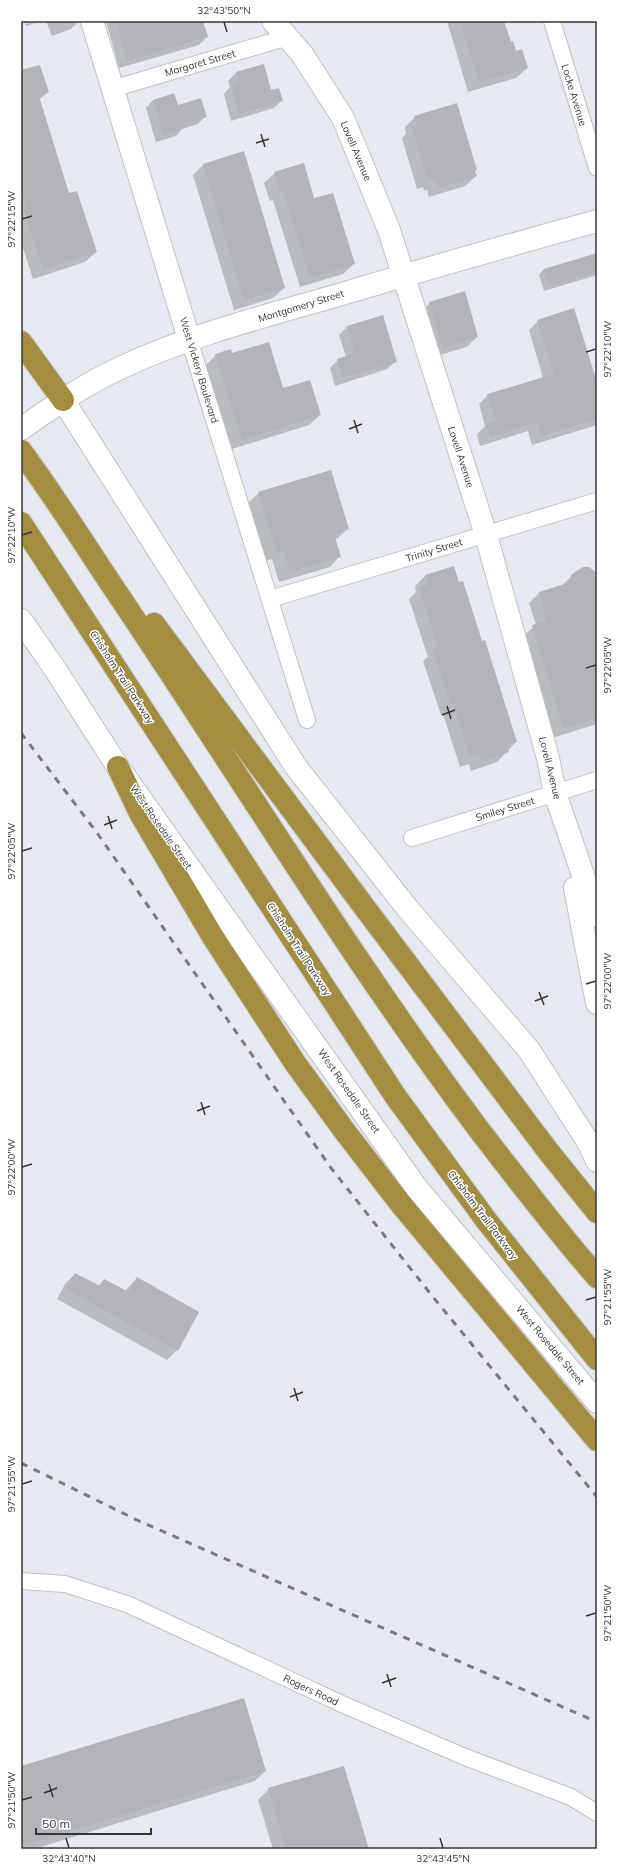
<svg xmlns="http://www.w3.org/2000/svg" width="618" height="1870" font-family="Mulish,sans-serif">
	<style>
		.shadow { fill: #0003 }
		.building { fill: #b3b3ba }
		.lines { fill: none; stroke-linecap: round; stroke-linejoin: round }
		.street-casing { stroke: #bec2c7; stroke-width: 18 }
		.secondary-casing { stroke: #bec2c7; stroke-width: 24 }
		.highway-casing { stroke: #c6c7c7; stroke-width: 24 }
		.street { stroke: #fff; stroke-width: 16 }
		.secondary { stroke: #fff; stroke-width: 22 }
		.highway { stroke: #a48d40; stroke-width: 22 }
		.rail { stroke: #787b7f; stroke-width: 3; stroke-dasharray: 7 7; stroke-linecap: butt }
		.ticks { fill: none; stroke: #343638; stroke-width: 1.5 }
		.labels { text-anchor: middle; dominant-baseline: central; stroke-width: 3; stroke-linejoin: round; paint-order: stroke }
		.street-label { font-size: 10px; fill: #343638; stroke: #fff }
		.neatline { fill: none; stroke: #343638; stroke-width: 1.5 }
		.ticks-label { font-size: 10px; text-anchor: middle; fill: #343638 }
	</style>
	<rect width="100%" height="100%" fill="#e6eaf0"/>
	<g class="shadow">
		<polygon points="24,21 31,21 26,23 26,24 42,21 26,26"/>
		<polygon points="46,21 75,21 76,24 71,29 52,36"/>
		<polygon points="106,21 202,21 207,37 199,45 119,68"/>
		<polygon points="447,21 503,21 510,43 527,68 516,78 468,92"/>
		<polygon points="263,65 271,91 281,101 274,108 231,121 224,94 230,87 228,81 236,73"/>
		<polygon points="21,71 48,92 39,100 69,194 96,252 85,262 33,279 21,242"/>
		<polygon points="153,100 177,107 206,116 198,124 182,129 176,136 156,142 146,108"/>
		<polygon points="415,117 476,170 474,171 476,176 465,186 429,197 427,190 424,191 423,187 417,189 402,138 406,134 405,127"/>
		<polygon points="203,165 284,288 273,298 234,310 193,175"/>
		<polygon points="275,173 314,200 354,264 343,274 300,287 273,200 270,201 264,183"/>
		<polygon points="597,254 597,275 544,291 539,275 544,269"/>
		<polygon points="430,303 477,337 467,347 433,357 420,313"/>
		<polygon points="382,316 396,361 387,369 335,386 330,368 338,360 346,357 339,335 347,327"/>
		<polygon points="538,321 597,385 597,425 532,445 528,431 480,446 477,434 485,426 479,404 488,395 543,378 529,330"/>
		<polygon points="232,354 283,390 320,415 309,425 232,449 206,365 216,355"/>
		<polygon points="259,493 348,529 335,540 340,556 330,567 279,582 272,559 266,561 248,503"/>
		<polygon points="453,567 516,742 497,762 471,771 469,764 460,767 443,714 441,715 423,661 428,657 409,599 416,592 415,586 425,576"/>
		<polygon points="597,574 597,724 552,738 522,637 536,625 529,603 539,593 562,585 573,575"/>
		<polygon points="75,1274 98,1286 104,1280 125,1291 137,1278 177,1350 167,1360 57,1299 65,1284"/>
		<polygon points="21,1767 265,1771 255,1781 34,1849 21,1849"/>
		<polygon points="269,1789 368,1849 273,1849 258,1800"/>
	</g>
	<g class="building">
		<polygon points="134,21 203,21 208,37 127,61 117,26"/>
		<polygon points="460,21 504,21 511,42 513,41 516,51 522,49 528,68 479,82"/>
		<polygon points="264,64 271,90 279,88 283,101 239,114 231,85 239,83 236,72"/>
		<polygon points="40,65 49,92 39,96 69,193 77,191 97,252 43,269 23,208 26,207 21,191 21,70"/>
		<polygon points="174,93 178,105 201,98 207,117 183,124 185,128 164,135 153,100"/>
		<polygon points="457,103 477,170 475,170 477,176 439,188 437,181 434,182 433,178 427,179 412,127 417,125 414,116"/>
		<polygon points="244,151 285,288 244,300 203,164"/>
		<polygon points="304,163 314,198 333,193 355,264 310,278 283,190 280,191 274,172"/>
		<polygon points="597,253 597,272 549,286 544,269"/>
		<polygon points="465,291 478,337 443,348 429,302"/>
		<polygon points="574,308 597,382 597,419 541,436 537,422 490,437 486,424 496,421 487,394 554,374 537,320"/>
		<polygon points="383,315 397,362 343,378 337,359 355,353 347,326"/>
		<polygon points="269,342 283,388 310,380 321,415 242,440 215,354 231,349 232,353"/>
		<polygon points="331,470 349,529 334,534 341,557 290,572 283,550 277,552 258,492"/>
		<polygon points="454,566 459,582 463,581 482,641 485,640 517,742 506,745 509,752 482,761 479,754 470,757 453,704 451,705 433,650 438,648 419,588 428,585 425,575"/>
		<polygon points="583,567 589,567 597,573 597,718 563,728 532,625 547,621 539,592 568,583 572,574"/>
		<polygon points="75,1273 100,1286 104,1279 129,1292 137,1277 199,1312 178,1351 66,1289"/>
		<polygon points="244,1698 266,1771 21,1846 21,1766"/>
		<polygon points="344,1766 369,1849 286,1849 268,1788"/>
	</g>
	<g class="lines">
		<defs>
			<g id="street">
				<polyline points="552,21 597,168"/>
				<polyline points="112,89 288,37"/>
				<polyline points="189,339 307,720"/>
				<polyline points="270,599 597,501"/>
				<polyline points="412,838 597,780"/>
				<polyline points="21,1581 65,1584 127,1604 342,1704 465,1757 571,1797 597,1813"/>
			</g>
			<g id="secondary">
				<polyline points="92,21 189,339"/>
				<polyline points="273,21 302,54 343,118 389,230 486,535 548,758 555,793 597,916"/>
				<polyline points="63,400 296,767 408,909 529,1050 590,1145 597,1161"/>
				<path d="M21,429C52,407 84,385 118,369C187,336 262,317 335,296C422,270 510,245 597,221"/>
				<polyline points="21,620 55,669 118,767 416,1187 597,1402"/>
				<polyline points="575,888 597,1003"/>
			</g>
			<g id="highway">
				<polyline points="21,342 63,400"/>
				<path d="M21,451C52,493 80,537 109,581C233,764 347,954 480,1131C518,1180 556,1230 597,1277"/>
				<polyline points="21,523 396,1097 486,1220 597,1359"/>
				<polyline points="154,624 365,908 548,1151 597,1212"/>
				<polyline points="118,767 141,815 213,937 295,1063 346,1133 400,1203 597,1440"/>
			</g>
		</defs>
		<use href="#street" class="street-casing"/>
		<use href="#secondary" class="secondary-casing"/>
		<use href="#highway" class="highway-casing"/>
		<use href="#street" class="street"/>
		<use href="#secondary" class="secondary"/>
		<use href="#highway" class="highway"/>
		<g class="rail">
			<polyline points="21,733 95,830 331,1168 433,1297 597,1497"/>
			<polyline points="21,1463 137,1520 597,1722"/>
		</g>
	</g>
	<path class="ticks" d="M224,22L227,32M261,134L265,147M256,143L269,139M22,219L32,216M586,352L596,349M354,420L358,433M349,429L362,424M22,535L32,532M586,668L596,665M447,706L451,719M442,715L455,710M108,816L112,829M104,825L117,820M22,851L32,848M586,984L596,981M539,992L544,1005M535,1001L548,996M201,1102L205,1115M197,1111L210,1106M22,1167L32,1164M586,1300L596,1297M294,1388L298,1401M290,1397L303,1392M22,1484L32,1481M586,1616L596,1613M387,1674L391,1687M382,1683L396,1678M49,1784L53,1797M44,1793L57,1788M22,1800L32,1797M66,1838L69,1848M440,1838L443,1848"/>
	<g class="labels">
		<g class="street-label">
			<text transform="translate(200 63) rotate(-16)">Margaret Street</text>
			<text transform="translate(574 95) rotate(73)">Locke Avenue</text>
			<text transform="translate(356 151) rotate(67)">Lovell Avenue</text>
			<text transform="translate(301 306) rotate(-17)">Montgomery Street</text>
			<text transform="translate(199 370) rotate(73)">West Vickery Boulevard</text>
			<text transform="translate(461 457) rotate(72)">Lovell Avenue</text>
			<text transform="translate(434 550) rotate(-17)">Trinity Street</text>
			<text transform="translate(122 677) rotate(57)">Chisholm Trail Parkway</text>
			<text transform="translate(550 768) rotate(76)">Lovell Avenue</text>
			<text transform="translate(505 809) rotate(-17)">Smiley Street</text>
			<text transform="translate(161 827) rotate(55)">West Rosedale Street</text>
			<text transform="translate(299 949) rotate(57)">Chisholm Trail Parkway</text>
			<text transform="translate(349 1091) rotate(55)">West Rosedale Street</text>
			<text transform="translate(483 1215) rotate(53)">Chisholm Trail Parkway</text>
			<text transform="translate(550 1345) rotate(50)">West Rosedale Street</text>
			<text transform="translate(311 1690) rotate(25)">Rogers Road</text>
		</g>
	</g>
	<rect width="618" height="1870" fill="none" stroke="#ffffff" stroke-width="44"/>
	<path d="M36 1828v6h115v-6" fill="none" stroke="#343638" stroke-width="2"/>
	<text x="42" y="1828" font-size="12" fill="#343638" stroke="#ffffff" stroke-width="3" paint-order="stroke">50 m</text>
	<rect x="22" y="22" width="574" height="1826" class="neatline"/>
	<g class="ticks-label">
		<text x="224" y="14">32°43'50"N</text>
		<text transform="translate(11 219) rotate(-90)" y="4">97°22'15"W</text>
		<text transform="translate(607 349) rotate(-90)" y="4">97°22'10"W</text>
		<text transform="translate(11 535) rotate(-90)" y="4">97°22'10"W</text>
		<text transform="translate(607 665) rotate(-90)" y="4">97°22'05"W</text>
		<text transform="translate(11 851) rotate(-90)" y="4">97°22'05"W</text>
		<text transform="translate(607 981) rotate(-90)" y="4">97°22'00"W</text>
		<text transform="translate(11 1167) rotate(-90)" y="4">97°22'00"W</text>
		<text transform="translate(607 1297) rotate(-90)" y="4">97°21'55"W</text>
		<text transform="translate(11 1484) rotate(-90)" y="4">97°21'55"W</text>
		<text transform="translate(607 1613) rotate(-90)" y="4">97°21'50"W</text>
		<text transform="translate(11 1800) rotate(-90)" y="4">97°21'50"W</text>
		<text x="69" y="1862">32°43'40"N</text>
		<text x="443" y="1862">32°43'45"N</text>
	</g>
</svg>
